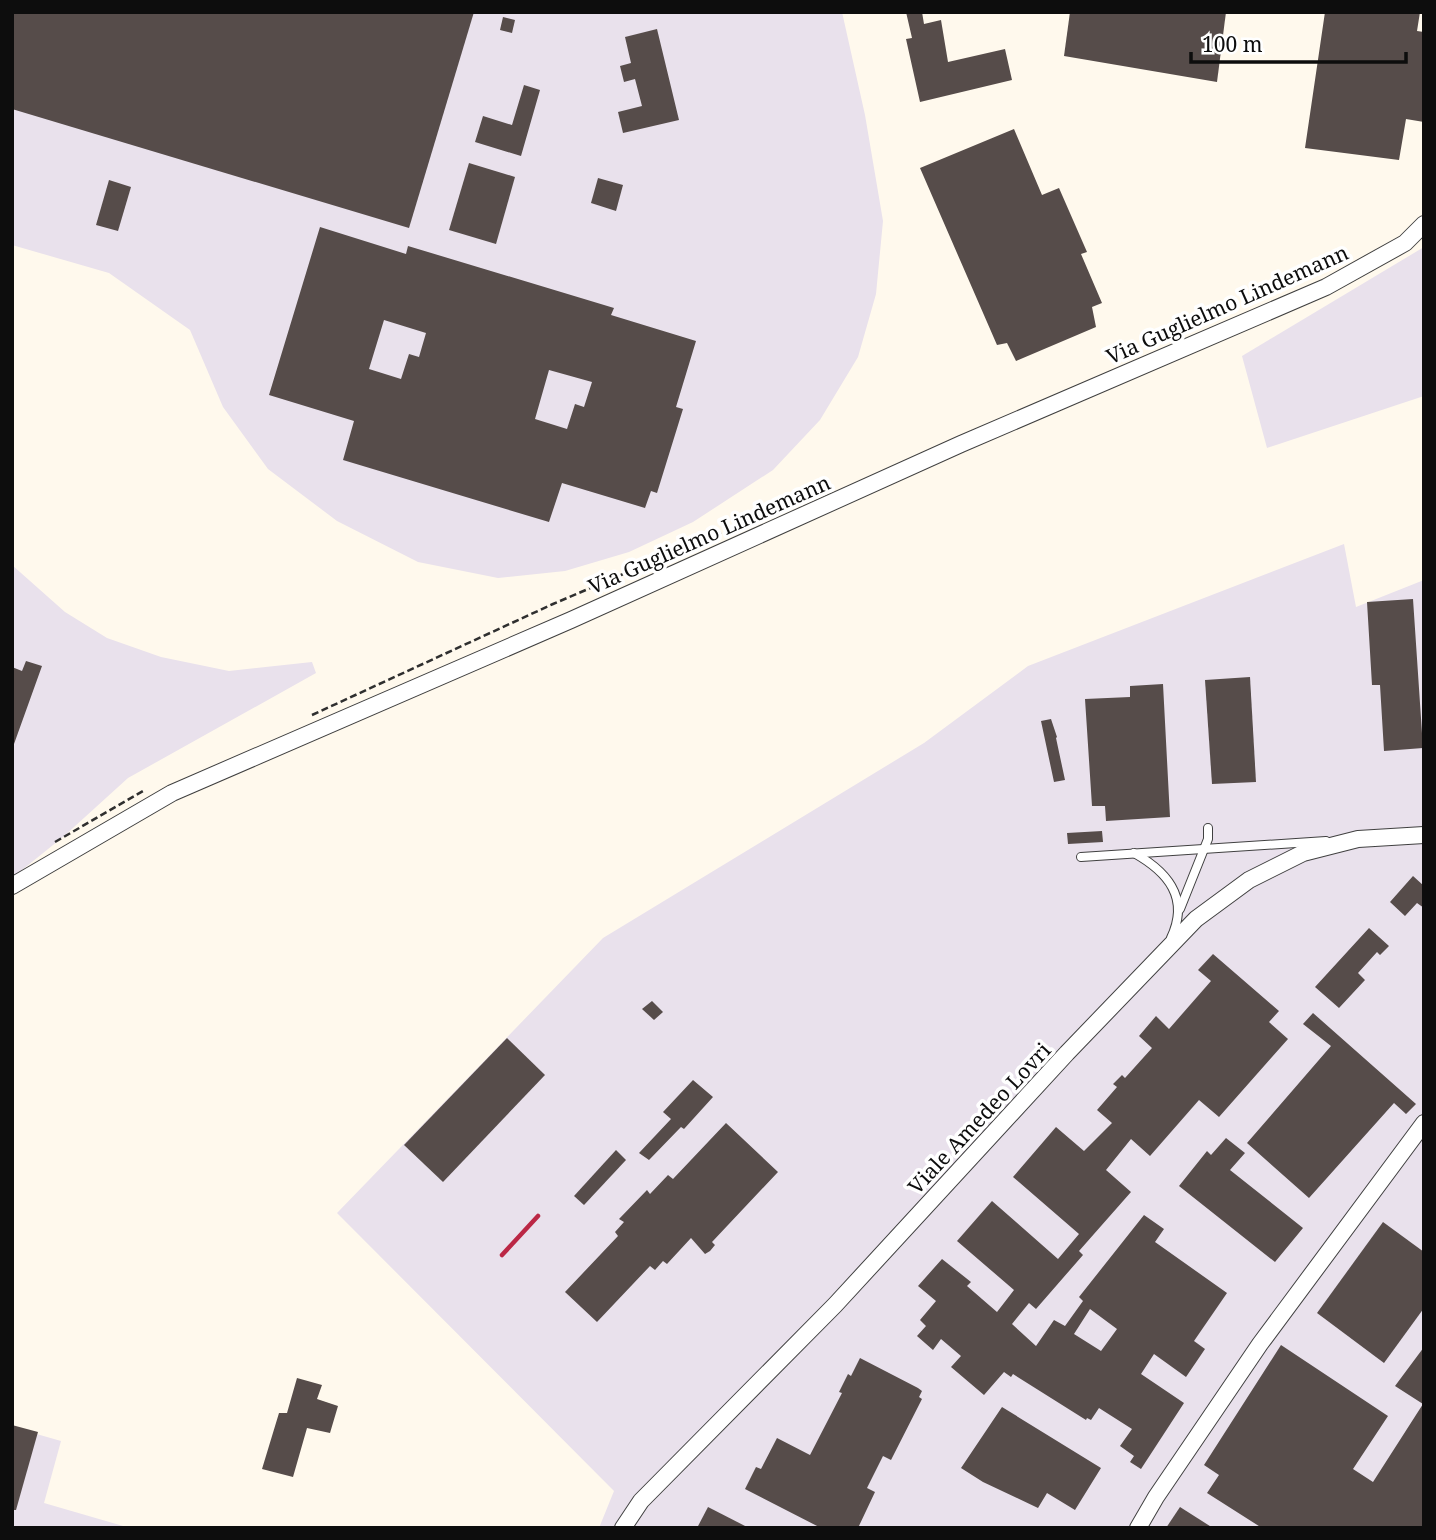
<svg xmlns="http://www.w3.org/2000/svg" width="1436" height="1540" font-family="'Noto Serif',serif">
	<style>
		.industrial { fill: #e9e1ec }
		.building { fill: #564c4a; fill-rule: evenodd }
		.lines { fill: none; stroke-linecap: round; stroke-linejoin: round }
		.lane-casing { stroke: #404040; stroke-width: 10 }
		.street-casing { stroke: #404040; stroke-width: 18 }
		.path { stroke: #2f2f2f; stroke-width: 2.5; stroke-dasharray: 7 3.5; stroke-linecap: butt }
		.lane { stroke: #fff; stroke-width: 8 }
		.street { stroke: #fff; stroke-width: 16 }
		.rail { stroke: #bb2745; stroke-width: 4.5 }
		.labels { text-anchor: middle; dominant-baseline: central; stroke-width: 7; stroke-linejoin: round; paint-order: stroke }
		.street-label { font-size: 21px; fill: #0d0d0d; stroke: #fff }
	</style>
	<rect width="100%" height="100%" fill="#fff9ed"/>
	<g class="industrial">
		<polygon points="12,12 842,12 865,115 883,221 876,294 858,357 820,420 773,470 693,522 629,552 565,571 498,578 418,562 337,521 268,469 223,407 190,330 109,273 12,245"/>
		<polygon points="1424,247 1424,396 1267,448 1242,356"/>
		<polygon points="1344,544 1356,607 1424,580 1424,1528 599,1528 614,1491 337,1213 603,938 924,743 1028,666"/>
		<polygon points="12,565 65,612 107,638 161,657 229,671 312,662 316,673 128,778 63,837 12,878"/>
		<polygon points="12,1427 61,1441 44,1503 130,1528 12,1528"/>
	</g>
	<g class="building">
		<polygon points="12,12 474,12 409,228 12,109"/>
		<polygon points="906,12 922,12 924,24 941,20 948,62 1005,49 1012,80 920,102 906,39 912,38"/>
		<polygon points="1070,12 1226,12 1217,82 1064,56"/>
		<polygon points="1325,12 1420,12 1417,31 1424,32 1424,122 1406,119 1399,160 1305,148"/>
		<polygon points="503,17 515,20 512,33 500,30"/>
		<polygon points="657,29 679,120 623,133 618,112 642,106 635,79 624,82 620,66 631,63 625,37"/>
		<polygon points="524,85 540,90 521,156 475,142 483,116 512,125"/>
		<polygon points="1014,129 1042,195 1059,188 1087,252 1081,254 1102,303 1092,307 1096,327 1016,361 1007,343 997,345 920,168"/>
		<polygon points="469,163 515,177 496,244 449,230"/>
		<polygon points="598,178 623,185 616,211 591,203"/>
		<polygon points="109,180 131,187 118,231 96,225"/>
		<path d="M320,227L406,254L408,246L614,308L611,315L696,341L676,407L683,409L657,493L651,491L645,508L562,483L549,522L343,460L354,421L269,395ZM384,320L426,333L419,357L409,354L401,379L369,369ZM549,370L592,382L584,407L575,404L567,429L535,419Z"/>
		<polygon points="1413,599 1423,748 1384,751 1380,685 1372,685 1367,602"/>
		<polygon points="26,661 42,666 14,744 12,667 22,671"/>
		<polygon points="1250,677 1256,782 1212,784 1205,680"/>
		<polygon points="1163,684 1170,817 1106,821 1105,806 1092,806 1085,699 1130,697 1130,686"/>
		<polygon points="1051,719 1057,737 1056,738 1065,780 1054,782 1041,721"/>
		<polygon points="1102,831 1103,842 1068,844 1067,833"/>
		<polygon points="1413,876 1424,886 1424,908 1417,903 1405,916 1390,902"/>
		<polygon points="1369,928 1389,946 1380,955 1377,952 1358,973 1365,980 1339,1008 1315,987"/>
		<path d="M1213,954L1279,1011L1269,1022L1288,1039L1219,1117L1199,1100L1150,1156L1131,1139L1106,1170L1131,1192L1079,1251L1083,1255L1036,1309L1029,1303L1012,1324L1036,1346L1054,1320L1065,1326L1083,1301L1079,1297L1144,1215L1164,1229L1155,1242L1227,1293L1194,1341L1205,1349L1186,1377L1154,1354L1141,1374L1184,1403L1141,1469L1130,1462L1134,1456L1120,1446L1132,1429L1099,1408L1091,1420L1087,1418L1086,1420L1013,1374L1011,1377L1004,1372L984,1395L951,1367L961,1356L941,1339L933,1350L917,1336L926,1326L920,1320L936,1301L918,1286L942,1259L971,1282L967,1286L997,1312L1014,1290L957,1241L992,1201L1058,1259L1079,1234L1013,1177L1056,1127L1084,1151L1112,1123L1097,1110L1117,1087L1113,1084L1122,1075L1125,1078L1152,1048L1139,1036L1156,1016L1169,1029L1211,981L1198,970ZM1090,1309L1117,1329L1101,1351L1074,1334Z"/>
		<polygon points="652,1001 663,1012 654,1020 642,1009"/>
		<polygon points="1313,1013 1416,1104 1406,1114 1394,1103 1309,1198 1247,1143 1331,1046 1303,1024"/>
		<polygon points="507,1038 545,1075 443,1182 404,1145"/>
		<polygon points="693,1080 713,1097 684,1129 681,1127 649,1160 639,1153 671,1119 663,1112"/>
		<polygon points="726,1123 778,1172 712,1242 715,1245 710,1251 705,1254 691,1238 667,1264 663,1261 655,1270 650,1266 597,1322 565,1292 618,1236 615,1232 624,1222 619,1219 647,1190 650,1194 668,1175 673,1179"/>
		<polygon points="1226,1138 1245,1153 1230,1170 1303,1228 1275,1262 1179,1186 1207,1151 1211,1155"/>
		<polygon points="616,1150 626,1160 584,1205 574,1196"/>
		<polygon points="1383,1222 1424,1252 1424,1308 1384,1363 1317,1313"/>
		<polygon points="1281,1345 1388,1416 1353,1469 1373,1482 1423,1404 1395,1386 1424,1347 1424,1528 1262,1528 1207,1493 1219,1475 1204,1465"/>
		<polygon points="860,1358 918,1388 922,1391 919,1397 922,1399 891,1460 883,1456 867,1488 875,1492 858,1528 821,1528 745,1489 756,1467 761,1469 777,1438 810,1455 842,1393 839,1392 848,1374 851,1376"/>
		<polygon points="297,1378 322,1385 317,1399 338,1406 330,1433 307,1428 293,1477 262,1469 279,1413 287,1413"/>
		<polygon points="1002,1407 1101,1468 1075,1510 1047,1493 1038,1508 983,1482 961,1468"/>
		<polygon points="12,1425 38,1432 16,1510 12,1510"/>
		<polygon points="708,1507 749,1528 697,1528"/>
		<polygon points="1180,1507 1213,1528 1166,1528"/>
	</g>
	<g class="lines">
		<defs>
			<g id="lane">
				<path d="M1134,853C1168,872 1190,898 1171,938"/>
				<polyline points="1081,857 1326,841"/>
				<polyline points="1180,909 1208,839 1208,828"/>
			</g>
			<g id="street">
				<polyline points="12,886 172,793 571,620 961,444 1326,287 1405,243 1424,224"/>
				<polyline points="623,1528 641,1501 835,1305 1067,1053 1196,919 1249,880 1303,853 1358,839 1424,835"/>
				<polyline points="1138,1528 1156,1497 1260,1344 1424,1123"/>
			</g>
		</defs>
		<use href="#lane" class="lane-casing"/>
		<use href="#street" class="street-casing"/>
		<g class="path">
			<polyline points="312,715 553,604 792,502"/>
			<polyline points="55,842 143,791"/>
		</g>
		<use href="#lane" class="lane"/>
		<use href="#street" class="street"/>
		<polyline class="rail" points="502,1255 538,1216"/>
	</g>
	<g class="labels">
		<g class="street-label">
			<text transform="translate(1227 304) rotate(-24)">Via Guglielmo Lindemann</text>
			<text transform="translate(709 534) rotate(-24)">Via Guglielmo Lindemann</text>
			<text transform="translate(979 1118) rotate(-47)">Viale Amedeo Lovri</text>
		</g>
	</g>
	<rect width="1436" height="1540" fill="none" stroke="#0d0d0d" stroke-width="28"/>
	<path d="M1191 52v10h215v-10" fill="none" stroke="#0d0d0d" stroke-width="3.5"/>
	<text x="1202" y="52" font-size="21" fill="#0d0d0d" stroke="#ffffff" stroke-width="5" paint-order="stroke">100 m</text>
</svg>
